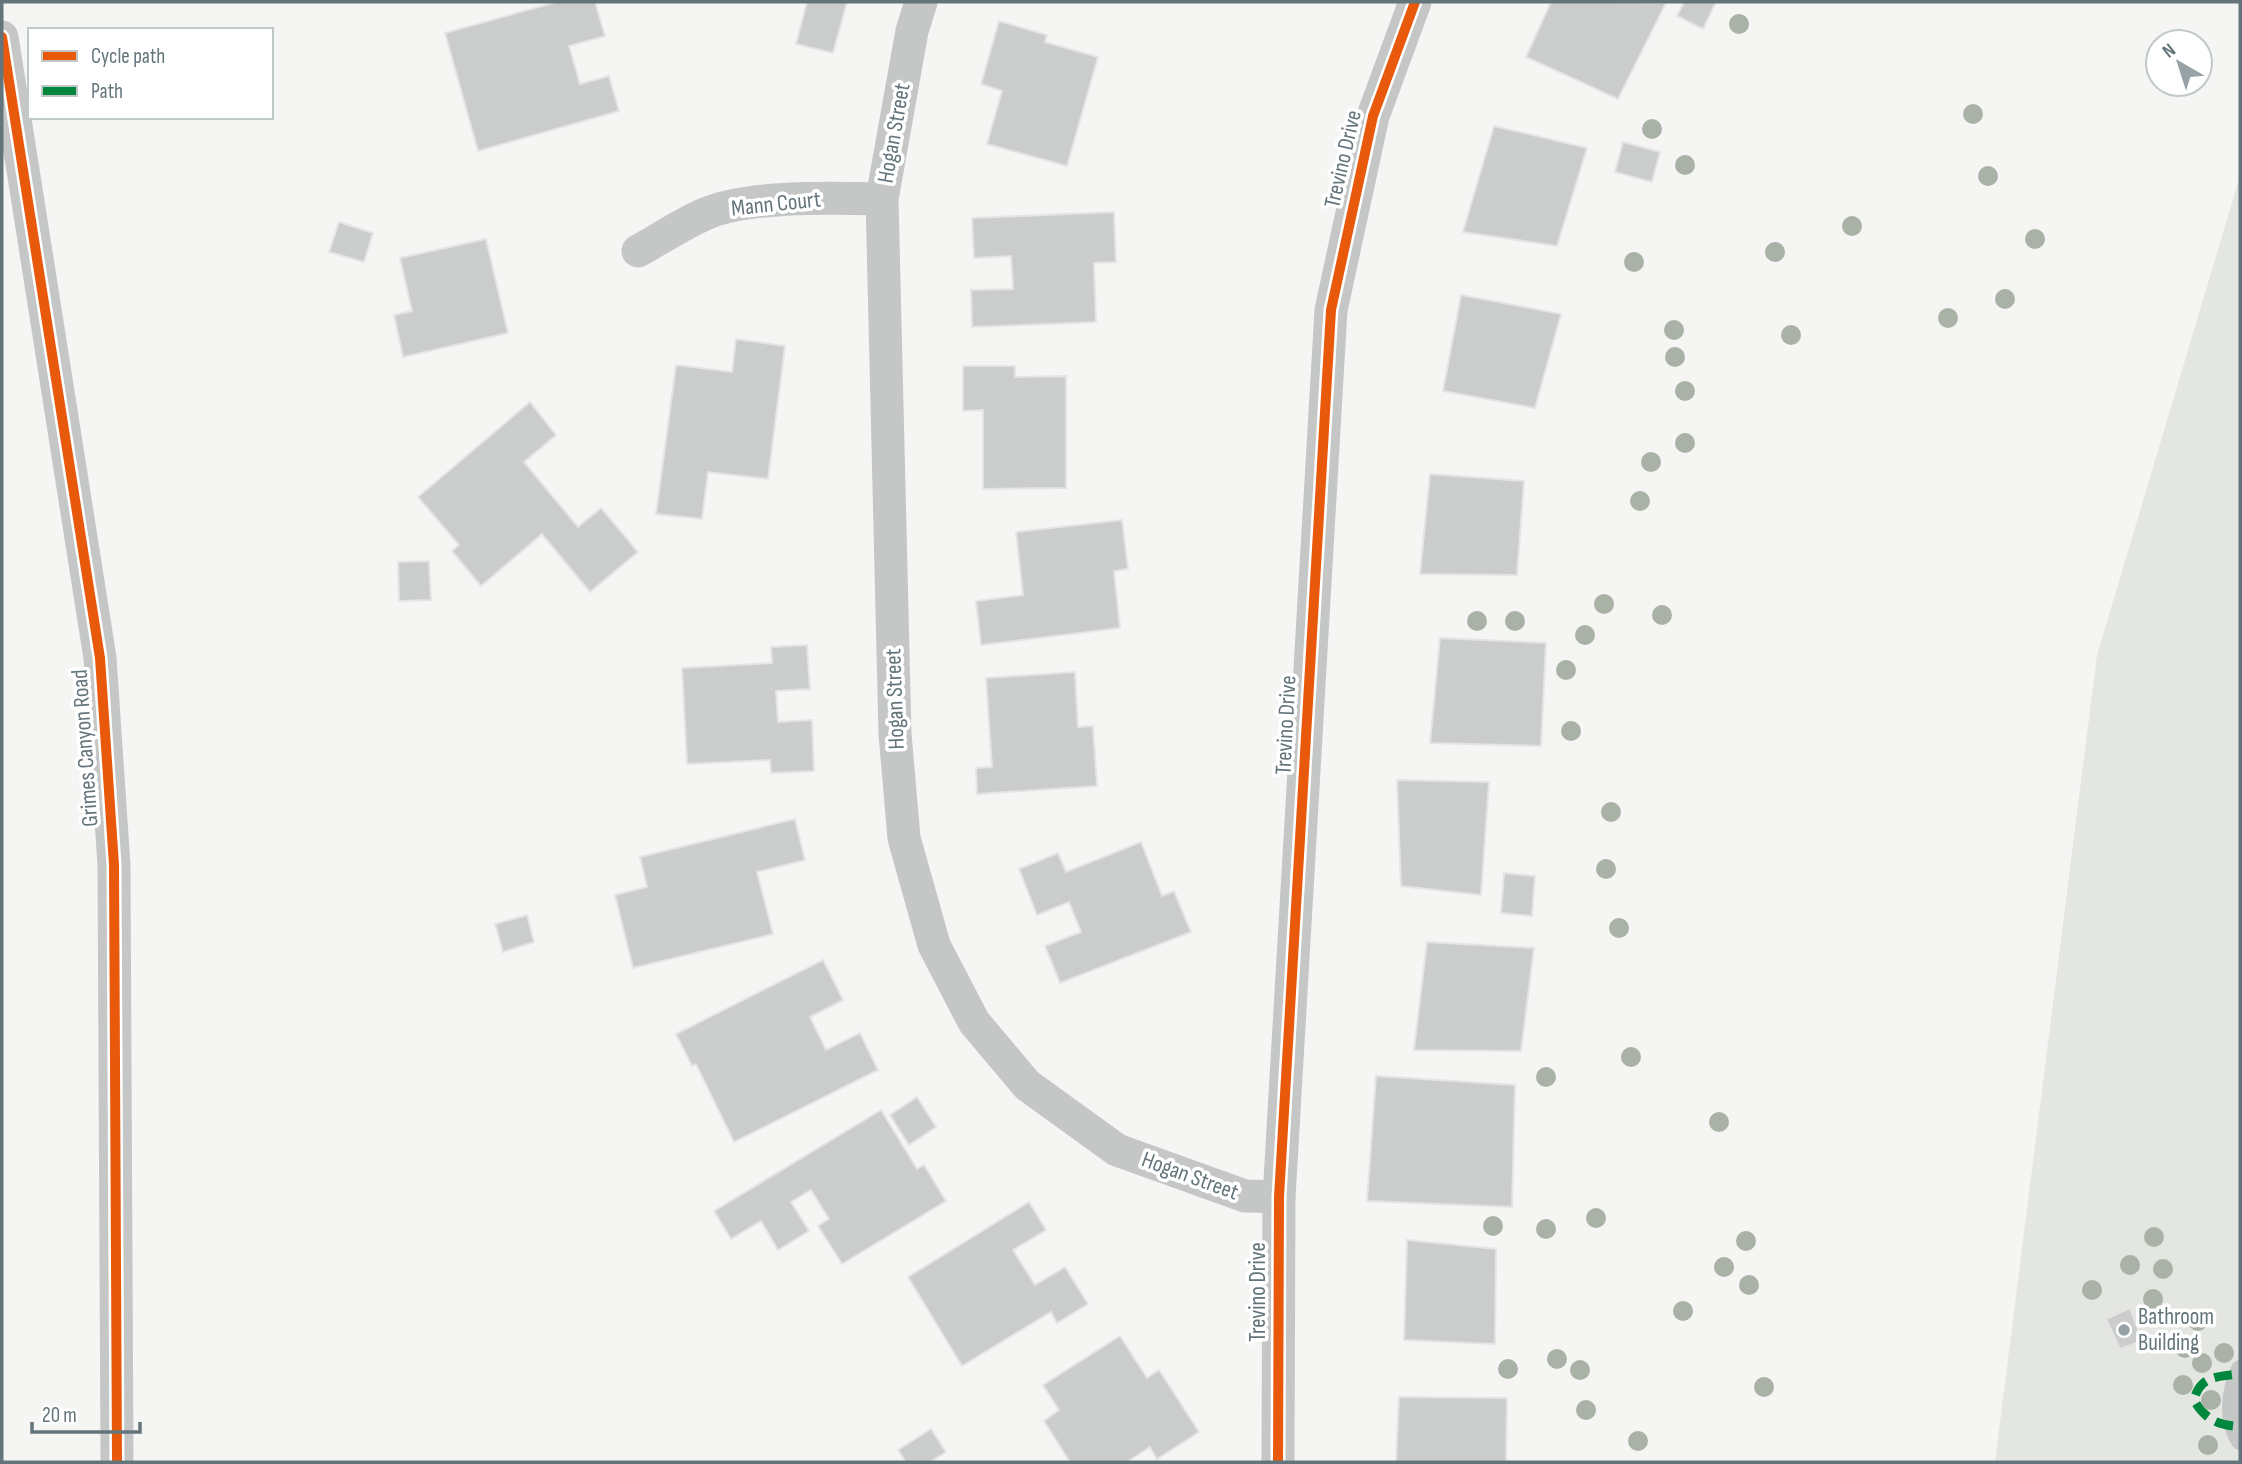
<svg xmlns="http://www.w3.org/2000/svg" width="2242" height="1464" font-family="'Sofia Sans Condensed',sans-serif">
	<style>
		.green { fill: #e4e6e1 }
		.building { fill: #cbcdcd; stroke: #e4e4e4; stroke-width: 2 }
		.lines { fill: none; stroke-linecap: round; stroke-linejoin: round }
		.lane { stroke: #c5c7c7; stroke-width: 18 }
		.street { stroke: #c5c7c7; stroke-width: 33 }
		.quiet { stroke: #00873e; stroke-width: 9; stroke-dasharray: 18 9; stroke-linecap: butt }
		.cycleway-casing { stroke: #fff; stroke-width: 15 }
		.cycleway { stroke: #e8590c; stroke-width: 10 }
		.tree { fill: #aab1a6 }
		.poi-dot { fill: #96a2a5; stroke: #fff; stroke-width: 2.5 }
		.labels { text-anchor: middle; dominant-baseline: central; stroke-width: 7; stroke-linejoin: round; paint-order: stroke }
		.street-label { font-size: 23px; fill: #63757b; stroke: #fff }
		.poi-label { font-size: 23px; fill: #63757b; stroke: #fff; text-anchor: start }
	</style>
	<rect width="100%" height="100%" fill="#f5f5f4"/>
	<polygon class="green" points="2240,176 2240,1462 1995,1462 2097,655"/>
	<g class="building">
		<polygon points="557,2 595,2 605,36 569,46 580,84 609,76 619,111 478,151 445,33"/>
		<polygon points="807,2 847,2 833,53 796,44"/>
		<polygon points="1551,2 1666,3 1618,99 1526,57"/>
		<polygon points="1684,2 1716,2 1703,29 1677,16"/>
		<polygon points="999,21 1047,35 1045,42 1098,57 1067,166 987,144 1002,91 981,84"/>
		<polygon points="1494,126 1587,148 1557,246 1463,232"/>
		<polygon points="1623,142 1660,152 1652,182 1615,172"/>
		<polygon points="1114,212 1116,262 1094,263 1096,322 972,327 971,290 1013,289 1011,256 974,258 972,218"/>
		<polygon points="339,222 373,233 364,262 329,252"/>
		<polygon points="486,239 508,333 403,357 394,315 412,311 400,258"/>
		<polygon points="1461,295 1561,314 1535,408 1443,391"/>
		<polygon points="736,339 785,346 768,479 708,472 702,519 656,514 676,365 732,372"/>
		<polygon points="963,366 1015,366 1015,377 1066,376 1066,488 983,489 983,410 963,411"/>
		<polygon points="530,402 556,435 524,462 578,527 601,508 638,552 590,592 542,534 481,586 452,551 459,545 418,497"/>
		<polygon points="1430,474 1524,481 1517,575 1420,574"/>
		<polygon points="1122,520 1128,569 1114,571 1120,628 981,645 976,601 1023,595 1016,532"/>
		<polygon points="429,561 431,600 399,601 398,562"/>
		<polygon points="1440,638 1546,643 1541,746 1430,743"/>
		<polygon points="807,645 810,689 776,691 778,722 812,720 814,771 771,773 770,760 687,764 682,668 772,663 771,647"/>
		<polygon points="1075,672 1078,727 1093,726 1097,786 977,794 976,768 992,767 986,678"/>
		<polygon points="1397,780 1489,782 1481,895 1401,886"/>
		<polygon points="795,819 805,860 757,872 773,934 633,968 615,895 647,887 640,857"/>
		<polygon points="1141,842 1162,896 1174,891 1191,932 1060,983 1045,946 1081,932 1069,902 1037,915 1019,869 1058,853 1066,872"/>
		<polygon points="1504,873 1535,876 1532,916 1501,913"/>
		<polygon points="527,915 534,942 503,952 495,924"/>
		<polygon points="1427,942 1534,948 1521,1051 1414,1050"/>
		<polygon points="823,960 843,1000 810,1017 826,1050 860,1033 878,1070 734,1142 696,1064 692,1066 676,1034"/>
		<polygon points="1376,1076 1515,1085 1512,1207 1367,1201"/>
		<polygon points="917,1097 936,1127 909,1145 890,1115"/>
		<polygon points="881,1110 917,1169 924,1165 946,1201 842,1264 818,1226 829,1219 811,1190 791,1202 809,1231 778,1250 761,1221 731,1239 714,1211"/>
		<polygon points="1029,1202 1046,1230 1013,1250 1035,1285 1065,1267 1088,1304 1057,1323 1051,1312 962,1366 908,1277"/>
		<polygon points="1407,1240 1496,1249 1495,1344 1404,1340"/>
		<polygon points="2130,1308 2142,1341 2120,1349 2106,1319"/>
		<polygon points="1120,1336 1147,1378 1159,1370 1199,1432 1157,1459 1150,1447 1127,1462 1070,1462 1044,1421 1059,1410 1043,1385"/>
		<polygon points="1399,1397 1507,1398 1506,1462 1396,1462"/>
		<polygon points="931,1429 946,1452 930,1462 906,1462 898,1450"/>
	</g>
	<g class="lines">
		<path class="lane" d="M2240,1369C2230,1391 2226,1420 2240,1441"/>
		<g class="street">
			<polyline points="921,2 912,31 882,199 895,734 904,838 934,945 974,1022 1027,1085 1117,1150 1245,1196 1279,1197"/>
			<polyline points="2,37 100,658 114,865 117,1462"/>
			<path d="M638,251C660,239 682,224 705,214C747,195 836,198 882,199"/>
			<polyline points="1278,1462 1279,1197 1331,310 1373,116 1415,2"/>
		</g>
		<path class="quiet" d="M2233,1426C2214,1424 2203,1416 2194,1400C2200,1376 2216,1377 2238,1374"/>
		<defs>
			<g id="cycleway">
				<polyline points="2,37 100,658 114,865 117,1462"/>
				<polyline points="1278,1462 1279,1197 1331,310 1373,116 1415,2"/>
			</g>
		</defs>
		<use href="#cycleway" class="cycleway-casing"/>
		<use href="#cycleway" class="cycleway"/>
	</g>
	<g class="tree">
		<circle cx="1739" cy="24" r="10"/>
		<circle cx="1973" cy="114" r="10"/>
		<circle cx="1652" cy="129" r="10"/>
		<circle cx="1685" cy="165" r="10"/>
		<circle cx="1988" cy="176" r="10"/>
		<circle cx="1852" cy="226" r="10"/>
		<circle cx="2035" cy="239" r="10"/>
		<circle cx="1775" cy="252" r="10"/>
		<circle cx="1634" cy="262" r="10"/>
		<circle cx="2005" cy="299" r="10"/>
		<circle cx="1948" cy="318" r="10"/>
		<circle cx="1674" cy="330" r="10"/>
		<circle cx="1791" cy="335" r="10"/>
		<circle cx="1675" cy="357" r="10"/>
		<circle cx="1685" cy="391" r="10"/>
		<circle cx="1685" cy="443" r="10"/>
		<circle cx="1651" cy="462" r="10"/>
		<circle cx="1640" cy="501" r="10"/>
		<circle cx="1604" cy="604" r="10"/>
		<circle cx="1662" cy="615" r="10"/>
		<circle cx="1477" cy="621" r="10"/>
		<circle cx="1515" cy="621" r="10"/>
		<circle cx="1585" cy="635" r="10"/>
		<circle cx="1566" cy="670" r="10"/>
		<circle cx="1571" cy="731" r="10"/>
		<circle cx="1611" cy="812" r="10"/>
		<circle cx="1606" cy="869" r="10"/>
		<circle cx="1619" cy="928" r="10"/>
		<circle cx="1631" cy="1057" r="10"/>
		<circle cx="1546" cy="1077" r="10"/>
		<circle cx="1719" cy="1122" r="10"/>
		<circle cx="1596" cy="1218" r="10"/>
		<circle cx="1493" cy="1226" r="10"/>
		<circle cx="1546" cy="1229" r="10"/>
		<circle cx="2154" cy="1237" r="10"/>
		<circle cx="1746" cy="1241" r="10"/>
		<circle cx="2130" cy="1265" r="10"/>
		<circle cx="1724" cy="1267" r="10"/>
		<circle cx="2163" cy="1269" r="10"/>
		<circle cx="1749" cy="1285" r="10"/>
		<circle cx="2092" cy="1290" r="10"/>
		<circle cx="2153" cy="1299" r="10"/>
		<circle cx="1683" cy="1311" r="10"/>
		<circle cx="2198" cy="1321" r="10"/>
		<circle cx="2185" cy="1348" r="10"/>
		<circle cx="2224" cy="1353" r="10"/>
		<circle cx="1557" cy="1359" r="10"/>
		<circle cx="2202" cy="1363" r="10"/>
		<circle cx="1508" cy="1369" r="10"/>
		<circle cx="1580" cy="1370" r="10"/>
		<circle cx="2183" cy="1385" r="10"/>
		<circle cx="1764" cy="1387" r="10"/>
		<circle cx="2211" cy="1400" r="10"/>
		<circle cx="1586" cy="1410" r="10"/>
		<circle cx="1638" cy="1441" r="10"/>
		<circle cx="2208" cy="1445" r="10"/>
	</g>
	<circle class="poi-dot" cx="2124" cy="1330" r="7"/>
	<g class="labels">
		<g class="street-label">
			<text transform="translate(894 133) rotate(-80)">Hogan Street</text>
			<text transform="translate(1343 159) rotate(-77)">Trevino Drive</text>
			<text transform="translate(776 204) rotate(-6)">Mann Court</text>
			<text transform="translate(895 699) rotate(-92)">Hogan Street</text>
			<text transform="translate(1286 725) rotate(-87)">Trevino Drive</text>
			<text transform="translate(85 748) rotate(-94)">Grimes Canyon Road</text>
			<text transform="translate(1190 1176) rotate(20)">Hogan Street</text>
			<text transform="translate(1258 1292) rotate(-90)">Trevino Drive</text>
		</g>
		<g class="poi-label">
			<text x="2138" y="1317">Bathroom<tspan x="2138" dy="26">Building</tspan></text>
		</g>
	</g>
	<rect width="2242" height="1464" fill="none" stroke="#63757b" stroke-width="7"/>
	<rect x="28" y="28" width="245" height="91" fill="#ffffff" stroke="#c1c8ca" stroke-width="2"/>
	<rect x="42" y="51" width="35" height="10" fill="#e8590c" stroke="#c1c8ca" stroke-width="2"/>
	<text x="91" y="63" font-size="21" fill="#63757b">Cycle path</text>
	<rect x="42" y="86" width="35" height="10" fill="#00873e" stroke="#c1c8ca" stroke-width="2"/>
	<text x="91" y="98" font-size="21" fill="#63757b">Path</text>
	<g transform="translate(2179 63) rotate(321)"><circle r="33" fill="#ffffff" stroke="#c1c8ca" stroke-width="2"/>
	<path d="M0-5L12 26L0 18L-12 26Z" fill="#96a2a5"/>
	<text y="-10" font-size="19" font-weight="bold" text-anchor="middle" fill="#63757b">N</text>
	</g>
	<path d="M32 1422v10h108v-10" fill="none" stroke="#63757b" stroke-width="3.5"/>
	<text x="42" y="1422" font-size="21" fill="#63757b" stroke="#ffffff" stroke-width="5" paint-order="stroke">20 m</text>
</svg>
